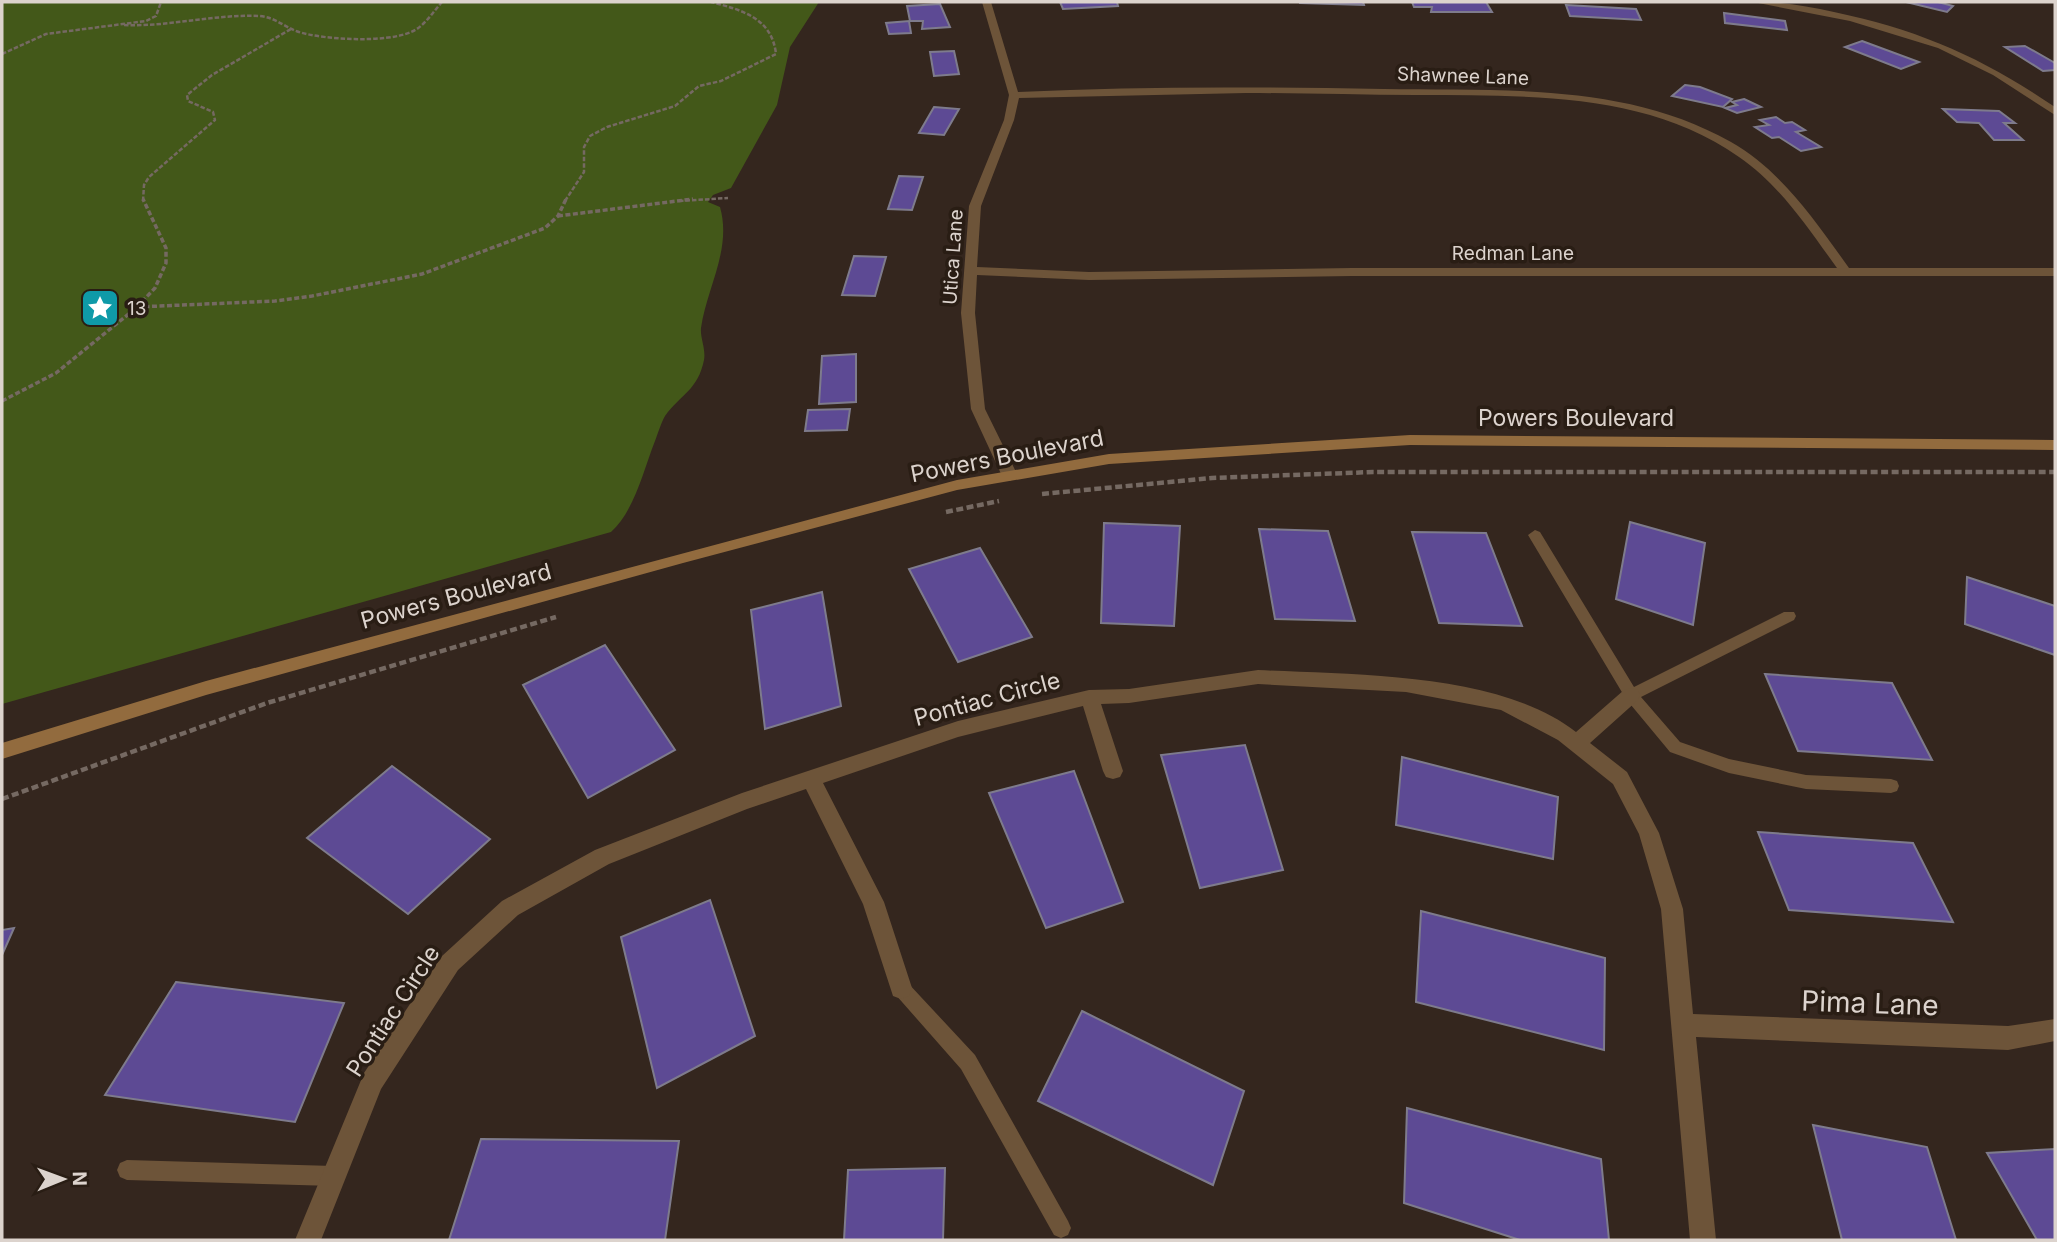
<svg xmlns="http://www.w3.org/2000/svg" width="2057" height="1242" font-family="Inter,sans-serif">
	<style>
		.green { fill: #435819 }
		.building { fill: #5d4a94; stroke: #7e7b8c; stroke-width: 2 }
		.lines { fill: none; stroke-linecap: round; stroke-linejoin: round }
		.path-far2 { stroke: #756962; stroke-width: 2.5; stroke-dasharray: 4.5 2; stroke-linecap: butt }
		.path-far1 { stroke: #756962; stroke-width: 3.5; stroke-dasharray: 5 2.5; stroke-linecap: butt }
		.path { stroke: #756962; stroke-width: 4.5; stroke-dasharray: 7 3.5; stroke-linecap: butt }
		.lane { fill: #6d5439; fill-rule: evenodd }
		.street { fill: #6d5439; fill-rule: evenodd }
		.secondary { fill: #926b3e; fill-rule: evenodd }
		.labels { text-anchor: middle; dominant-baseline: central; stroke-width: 7; stroke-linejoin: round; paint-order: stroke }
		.far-street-label { font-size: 19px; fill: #dcd3cd; stroke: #291d14 }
		.far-poi-label { font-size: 19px; fill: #dcd3cd; stroke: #291d14; text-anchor: start }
		.street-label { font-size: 23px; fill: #dcd3cd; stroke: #291d14 }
		.near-street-label { font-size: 28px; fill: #dcd3cd; stroke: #291d14 }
	</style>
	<rect width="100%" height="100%" fill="#34261e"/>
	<path class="green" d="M2,2H819L790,47L777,105L731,188L713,195L708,202L720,207C732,249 707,287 701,328C700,338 706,349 704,360C698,390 681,394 665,416C661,423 658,433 655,441C643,471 635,510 611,532L2,704Z"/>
	<g class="building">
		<polygon points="1060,2 1117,2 1118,6 1063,9"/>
		<polygon points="1300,2 1363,2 1364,5 1300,3"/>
		<polygon points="1412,2 1486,2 1492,12 1431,12 1432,7 1414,7"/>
		<polygon points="1906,2 1938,2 1953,6 1947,12"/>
		<polygon points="940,4 950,27 922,29 923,21 910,21 907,6"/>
		<polygon points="1566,5 1636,9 1641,20 1570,16"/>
		<polygon points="1724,13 1785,21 1787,30 1725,23"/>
		<polygon points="909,21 911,33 889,34 886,23"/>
		<polygon points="1862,41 1919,62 1901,69 1845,47"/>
		<polygon points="2025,46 2055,63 2055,70 2043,71 2005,47"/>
		<polygon points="954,51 959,74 934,76 930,52"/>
		<polygon points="1685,85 1700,87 1732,99 1723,107 1672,96"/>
		<polygon points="1744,99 1761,107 1737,113 1725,108 1737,105 1732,102"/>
		<polygon points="934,107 959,109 944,135 919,133"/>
		<polygon points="1943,109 1999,111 2015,123 2004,123 2023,140 1994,140 1979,123 1957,122"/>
		<polygon points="1776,117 1785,123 1792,122 1805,130 1796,132 1821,147 1801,151 1779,137 1772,138 1755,127 1769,125 1760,120"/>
		<polygon points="899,176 923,177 912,210 888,209"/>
		<polygon points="854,256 886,257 875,296 842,295"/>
		<polygon points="856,354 856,402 819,404 822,356"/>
		<polygon points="850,409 847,430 805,431 808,410"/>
		<polygon points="1630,522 1705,543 1693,625 1616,599"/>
		<polygon points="1104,523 1180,526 1174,626 1101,623"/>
		<polygon points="1259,529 1328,531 1355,621 1275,619"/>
		<polygon points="1412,532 1486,533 1522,626 1439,623"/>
		<polygon points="980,548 1032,637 958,662 909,569"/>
		<polygon points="1967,577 2055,606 2055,655 1965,624"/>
		<polygon points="822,592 841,706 765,729 751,610"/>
		<polygon points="605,645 675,750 588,798 523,685"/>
		<polygon points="1765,674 1892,683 1932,760 1798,751"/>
		<polygon points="1245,745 1283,870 1200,888 1161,755"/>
		<polygon points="1402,757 1558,797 1553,859 1396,825"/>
		<polygon points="392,766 490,839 408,914 307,838"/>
		<polygon points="1074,771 1123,902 1046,928 989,793"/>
		<polygon points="1758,832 1913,843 1953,922 1789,910"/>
		<polygon points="710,900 755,1036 657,1088 621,937"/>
		<polygon points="1421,911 1605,958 1604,1050 1416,1002"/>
		<polygon points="14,928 2,955 2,930"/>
		<polygon points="176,982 344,1003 295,1122 105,1095"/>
		<polygon points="1082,1011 1244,1091 1213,1185 1038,1101"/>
		<polygon points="1407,1108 1601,1159 1609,1240 1520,1240 1404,1203"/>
		<polygon points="1813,1125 1927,1147 1956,1240 1842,1240"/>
		<polygon points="481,1139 679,1141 665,1240 449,1240"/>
		<polygon points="2055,1149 2055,1240 2037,1240 1987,1153"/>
		<polygon points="945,1168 943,1240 844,1240 848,1170"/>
	</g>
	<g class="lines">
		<g class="path-far2">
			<path d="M124,25C169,27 214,14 259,16C275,17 284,27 299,32C325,40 386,43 411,32C424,27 433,12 442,2"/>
			<polyline points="2,54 46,34 146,21 156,16 161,2"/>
			<polyline points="143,201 144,185 149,177 215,120 213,112 188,101 187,95 212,75 291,29"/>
			<path d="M565,201L584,172V147L590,136L607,127L675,106L699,86L721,81L776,54C772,18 742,10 711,2"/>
			<polyline points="679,201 728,198"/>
		</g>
		<g class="path-far1">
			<polyline points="558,216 693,199"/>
			<polyline points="137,307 275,301 312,296 422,274 545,228 558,216 566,199"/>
			<polyline points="2,401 56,373 136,308 155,288 166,263 166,248 143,199"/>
		</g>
		<g class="path">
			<polyline points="1042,494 1212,478 1373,472 2055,472"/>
			<polyline points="946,512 999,501"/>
			<polyline points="2,799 267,703 556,617"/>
		</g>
		<g class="lane">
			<polygon points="1535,530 1540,532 1634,687 1784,612 1794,612 1796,616 1794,620 1641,697 1680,742 1729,759 1806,775 1891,779 1897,781 1899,786 1897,791 1891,793 1806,789 1729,773 1670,752 1626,699 1528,535"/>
			<polygon points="901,979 907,982 975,1055 1068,1221 1071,1228 1068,1235 1061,1238 1054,1235 961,1069 895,994 892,988 895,982"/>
			<polygon points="127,1160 334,1166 341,1169 344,1176 341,1183 334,1186 127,1180 120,1177 117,1170 120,1163"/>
		</g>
		<g class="street">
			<path d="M982,2H991L1018,92C1140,86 1262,87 1384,89C1500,91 1626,82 1731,142C1782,171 1816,222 1849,268H2055V276H1352L1089,280L977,275L975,313L985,409L1018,476L1010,481L1002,476L971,409L961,313L969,206L1004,120L1009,95ZM1246,93C1303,93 1359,95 1416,95C1525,96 1646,91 1739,157C1780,185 1808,228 1837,268H1352L1089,272L977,267L981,206L1014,120L1019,98Z"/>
			<path d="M1753,2C1780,1 1807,6 1834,12C1920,30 1983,58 2055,107V115L1993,75L1938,48L1850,21Z"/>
			<path d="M1258,670C1352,675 1500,672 1576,732L1624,690L1631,688L1638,690L1640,695L1638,700L1590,743L1627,772L1659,833L1683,909L1693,1014L2008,1026L2055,1019V1041L2008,1050L1696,1037L1716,1240H1690L1661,909L1639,834L1613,784L1558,740L1501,710L1406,692L1258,684L1129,703L1101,704L1123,771L1120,777L1113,779L1106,777L1103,771L1083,706L958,737L823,783L884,902L912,988L909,996L901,999L893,996L863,904L806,789L747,809L609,864L518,915L458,970L381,1089L321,1240H295L364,1073L442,956L502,901L595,850L742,793L958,721L1089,690L1129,689Z"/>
		</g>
		<polygon class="secondary" points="1410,435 2055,440 2055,450 1410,445 1109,464 957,490 683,563 206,695 2,759 2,743 206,681 957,480 1109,454"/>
	</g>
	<defs>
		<symbol id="sight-square" viewBox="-11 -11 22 22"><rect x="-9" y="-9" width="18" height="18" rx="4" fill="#0f9aa8" stroke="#291d14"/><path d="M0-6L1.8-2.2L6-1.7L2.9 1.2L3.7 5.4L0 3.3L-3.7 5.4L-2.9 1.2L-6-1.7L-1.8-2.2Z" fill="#fff"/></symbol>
	</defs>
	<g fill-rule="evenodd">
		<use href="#sight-square" x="78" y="286" width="44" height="44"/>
	</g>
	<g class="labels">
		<g class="far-street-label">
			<text transform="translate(1463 76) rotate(2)">Shawnee Lane</text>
			<text x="1513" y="253">Redman Lane</text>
			<text transform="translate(953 257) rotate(-86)">Utica Lane</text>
		</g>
		<g class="far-poi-label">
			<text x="127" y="308">13</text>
		</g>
		<g class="street-label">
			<text x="1576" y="418">Powers Boulevard</text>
			<text transform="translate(1007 456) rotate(-11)">Powers Boulevard</text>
			<text transform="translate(456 596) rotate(-15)">Powers Boulevard</text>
			<text transform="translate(987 699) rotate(-15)">Pontiac Circle</text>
			<text transform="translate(393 1011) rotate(-57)">Pontiac Circle</text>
		</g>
		<g class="near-street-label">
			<text transform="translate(1870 1003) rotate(2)">Pima Lane</text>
		</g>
	</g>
	<rect width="2057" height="1242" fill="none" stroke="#dcd3cd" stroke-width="7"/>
	<g transform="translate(63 1179) rotate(89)" stroke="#291d14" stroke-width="5" paint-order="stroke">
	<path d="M0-5L12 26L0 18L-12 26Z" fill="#dcd3cd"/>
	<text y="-10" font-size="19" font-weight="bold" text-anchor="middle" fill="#dcd3cd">N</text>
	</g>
</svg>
